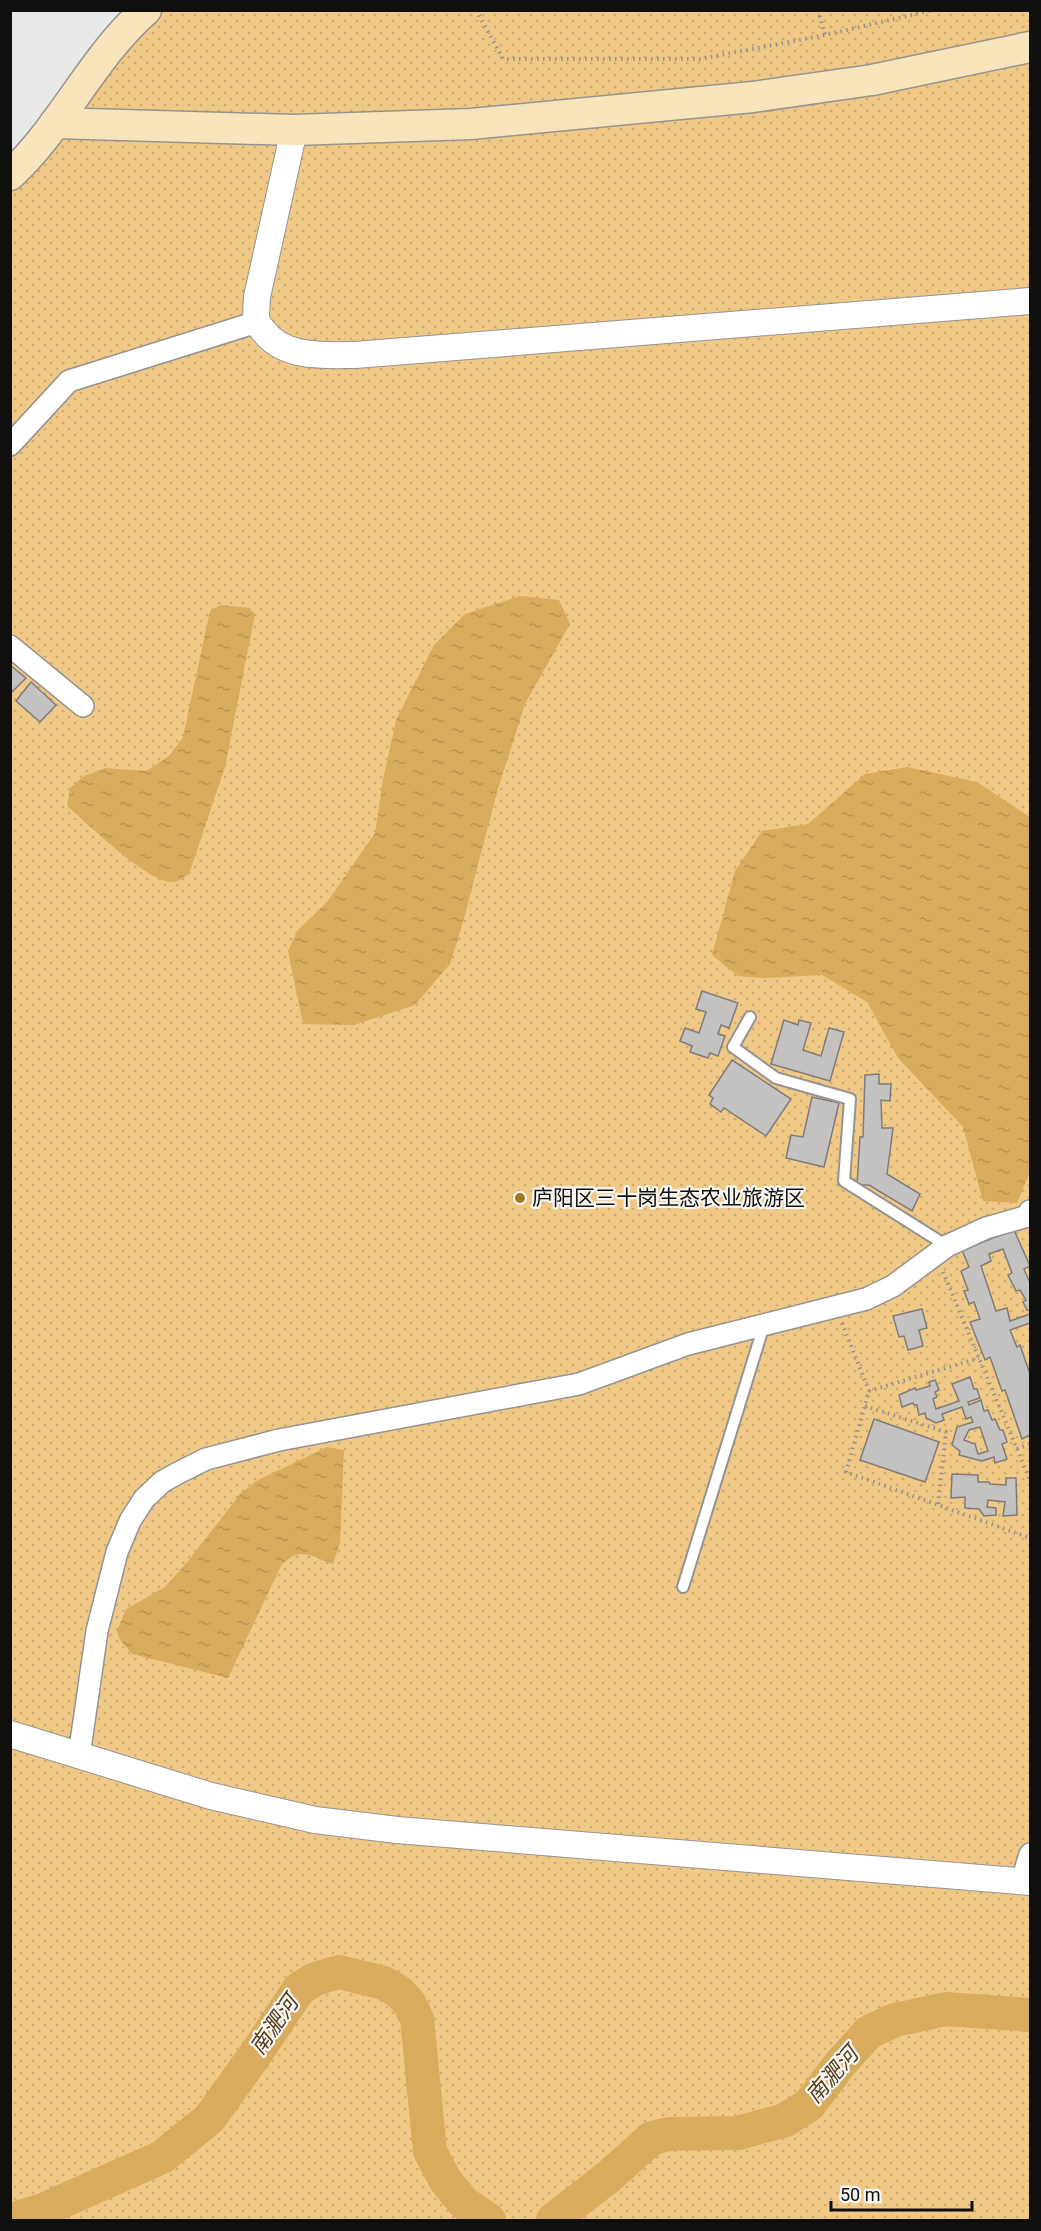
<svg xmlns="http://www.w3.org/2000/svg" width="1041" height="2231" font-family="Roboto,'Noto Sans SC',sans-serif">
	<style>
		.park { fill: url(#park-dots) }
		.water { fill: url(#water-ripples) }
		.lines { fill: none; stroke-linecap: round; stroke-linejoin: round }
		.river { stroke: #d9ac5d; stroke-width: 34 }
		.building { fill: #c4c2c0; stroke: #7e7c7a; stroke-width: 1.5; fill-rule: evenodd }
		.service-casing { stroke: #969492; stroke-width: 14 }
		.minor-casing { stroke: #969492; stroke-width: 24 }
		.tertiary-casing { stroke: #969492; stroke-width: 28 }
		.secondary-casing { stroke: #969492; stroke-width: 33 }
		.path { stroke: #939291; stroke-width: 4; stroke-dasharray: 1.5 4.5; stroke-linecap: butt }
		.service { stroke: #fff; stroke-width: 10 }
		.minor { stroke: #fff; stroke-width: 21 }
		.tertiary { stroke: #fff; stroke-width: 26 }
		.secondary { stroke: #f7e4ba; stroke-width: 30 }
		.poi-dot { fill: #a17727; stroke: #f7f6f3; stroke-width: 2 }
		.labels { text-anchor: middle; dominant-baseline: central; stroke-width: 4.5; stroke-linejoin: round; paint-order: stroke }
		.poi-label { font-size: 21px; fill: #0f0f0e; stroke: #f7f6f3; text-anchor: start }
		.water-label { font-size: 22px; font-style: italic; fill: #503d1b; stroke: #f7f6f3 }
	</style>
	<defs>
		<pattern id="park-dots" width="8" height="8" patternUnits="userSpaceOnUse" patternTransform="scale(1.5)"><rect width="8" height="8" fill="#f1c987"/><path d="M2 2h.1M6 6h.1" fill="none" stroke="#cdab73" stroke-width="1.8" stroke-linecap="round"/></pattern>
		<pattern id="water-ripples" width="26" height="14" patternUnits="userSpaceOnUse" patternTransform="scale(1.5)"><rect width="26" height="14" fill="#d9ac5d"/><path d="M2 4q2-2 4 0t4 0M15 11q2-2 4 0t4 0" fill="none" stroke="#b99350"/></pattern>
	</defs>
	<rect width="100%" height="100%" fill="#eae8e6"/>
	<polygon class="park" points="146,11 1030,11 1030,2220 11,2220 11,175"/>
	<g class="water">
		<polygon points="520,596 559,600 570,624 525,704 497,792 462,926 450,964 415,1005 354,1025 303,1024 288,951 297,931 327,902 375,833 383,780 396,720 434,645 465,614"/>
		<path d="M221,605L249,608L255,614L225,767L189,874C184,877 178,882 173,882C149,884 87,823 67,806L70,788L84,776L105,768L147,771L170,755L183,737L210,611Z"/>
		<polygon points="907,767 977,782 1030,817 1030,1172 1017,1203 983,1201 963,1127 898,1058 867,1002 822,975 765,978 738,976 712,955 735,871 762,831 808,824 865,774"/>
		<path d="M327,1447L344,1450L340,1543L333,1564C311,1556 299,1545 281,1566L228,1678L132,1654L120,1640L117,1631L126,1609L165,1587L189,1560L241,1493L258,1480Z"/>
	</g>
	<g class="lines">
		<g class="river">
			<polyline points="11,2220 43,2210 162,2157 209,2119 255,2055 299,1989 315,1979 339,1972 384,1983 399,1992 409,2003 417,2019 430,2151 445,2180 464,2203 489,2220"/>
			<polyline points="553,2220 607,2178 652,2138 669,2134 738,2133 785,2120 809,2105 840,2064 869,2032 895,2020 946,2009 1030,2015"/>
		</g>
	</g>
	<g class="building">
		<polygon points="10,665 26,678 10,694"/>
		<polygon points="31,682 56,705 40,722 16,701"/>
		<polygon points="702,991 738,1003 729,1028 721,1025 718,1034 725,1036 718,1056 710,1053 708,1058 690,1052 692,1046 680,1041 685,1028 699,1033 706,1012 696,1009"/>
		<polygon points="784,1020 798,1025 799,1020 811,1023 803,1050 821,1056 829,1028 844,1032 830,1081 771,1064"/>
		<polygon points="732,1060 791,1099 766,1136 724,1108 721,1112 710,1104 713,1098 709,1095"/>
		<polygon points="879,1074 879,1084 891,1084 890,1101 881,1100 882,1128 893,1128 887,1174 920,1194 912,1211 869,1185 857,1185 860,1137 863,1137 865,1075"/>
		<polygon points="812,1097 839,1103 824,1167 786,1158 791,1135 803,1137"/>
		<polygon points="1014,1230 1030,1266 1024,1269 1030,1283 1030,1311 1027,1310 1023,1302 1026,1300 1020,1290 1016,1291 1008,1275 1012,1273 1003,1249 989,1254 991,1261 981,1266 996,1311 1007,1308 1010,1321 1030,1314 1030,1323 1010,1330 1017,1347 1020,1345 1030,1374 1030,1435 1022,1439 1005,1390 1002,1391 990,1357 985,1360 970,1322 980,1319 974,1302 969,1304 964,1291 968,1290 961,1271 969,1267 962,1250"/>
		<polygon points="922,1309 927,1328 919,1330 923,1346 908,1350 904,1336 899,1337 893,1316"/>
		<path d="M970,1377L974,1389H977L980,1398L968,1402L969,1405L981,1400L984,1411L988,1410L992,1420L995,1419L1000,1430H1003L1007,1442L1002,1444L1007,1459L995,1463L994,1457L982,1461L959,1455L960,1451L952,1445L957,1427L973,1422L971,1417L966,1419L962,1407L942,1414L944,1420L936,1423L926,1418L925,1413L919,1415L917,1405H914L913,1403L902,1407L899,1395L915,1388L916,1390L930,1386L929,1382L935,1380L939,1390L935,1392L937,1397L933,1399L936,1409L959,1401L952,1384ZM980,1427L988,1451L978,1454L975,1444L964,1440L969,1430Z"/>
		<polygon points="874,1419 939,1442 925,1482 860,1460"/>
		<polygon points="952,1474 978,1475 978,1482 989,1482 990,1484 1006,1485 1006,1478 1016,1478 1017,1515 1003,1516 1005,1502 988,1500 987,1507 996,1508 996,1515 984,1516 979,1509 965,1508 965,1497 951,1498"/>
	</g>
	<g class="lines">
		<defs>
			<g id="service">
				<polyline points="750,1017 733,1047 776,1078 850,1099 844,1181 947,1246"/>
				<polyline points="683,1587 764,1325"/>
			</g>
			<g id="minor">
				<polyline points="10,445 69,381 257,322"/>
				<polyline points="10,646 83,706"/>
				<polyline points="79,1756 97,1631 117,1552 130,1521 144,1499 162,1482 178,1473 206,1459 279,1440 579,1384 688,1344 866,1299 893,1286 947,1246 986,1228 1028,1216 1030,1211"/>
				<polyline points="1022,1881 1030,1854"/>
			</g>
			<g id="tertiary">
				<path d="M294,130L257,297C257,304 255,315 257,321C257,323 261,328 262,329C283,359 323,355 355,355L1030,301"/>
				<polyline points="10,1734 211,1796 315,1820 397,1830 1030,1882"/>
			</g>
			<g id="secondary">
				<polyline points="55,123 294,130 471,124 753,97 872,80 1030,47"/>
				<path d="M10,175C63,126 92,57 146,10"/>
			</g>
		</defs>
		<use href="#service" class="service-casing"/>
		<use href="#minor" class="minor-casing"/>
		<use href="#tertiary" class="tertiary-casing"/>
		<use href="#secondary" class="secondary-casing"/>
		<g class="path">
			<polyline points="476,10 503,59 700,59 825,35 933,10"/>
			<polyline points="818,10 825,35"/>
			<polyline points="943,1272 1030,1480"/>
			<polyline points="842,1323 869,1391 846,1472 1030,1538"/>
			<polyline points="869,1391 979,1358"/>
			<polyline points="865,1406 946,1432 938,1505"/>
			<polyline points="1017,1449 1030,1444"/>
		</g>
		<use href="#service" class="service"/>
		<use href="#minor" class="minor"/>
		<use href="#tertiary" class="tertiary"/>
		<use href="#secondary" class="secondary"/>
	</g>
	<circle class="poi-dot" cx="520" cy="1198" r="6"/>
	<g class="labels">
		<g class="poi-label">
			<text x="532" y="1198">庐阳区三十岗生态农业旅游区</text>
		</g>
		<g class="water-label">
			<text transform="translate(274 2025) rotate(-55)">南淝河</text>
			<text transform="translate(832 2075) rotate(-49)">南淝河</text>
		</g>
	</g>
	<rect width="1041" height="2231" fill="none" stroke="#0f0f0e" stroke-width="24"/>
	<path d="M831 2201v9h141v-9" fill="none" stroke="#0f0f0e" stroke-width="3"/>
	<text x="840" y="2201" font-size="18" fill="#0f0f0e" stroke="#f7f6f3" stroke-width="4.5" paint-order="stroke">50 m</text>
</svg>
